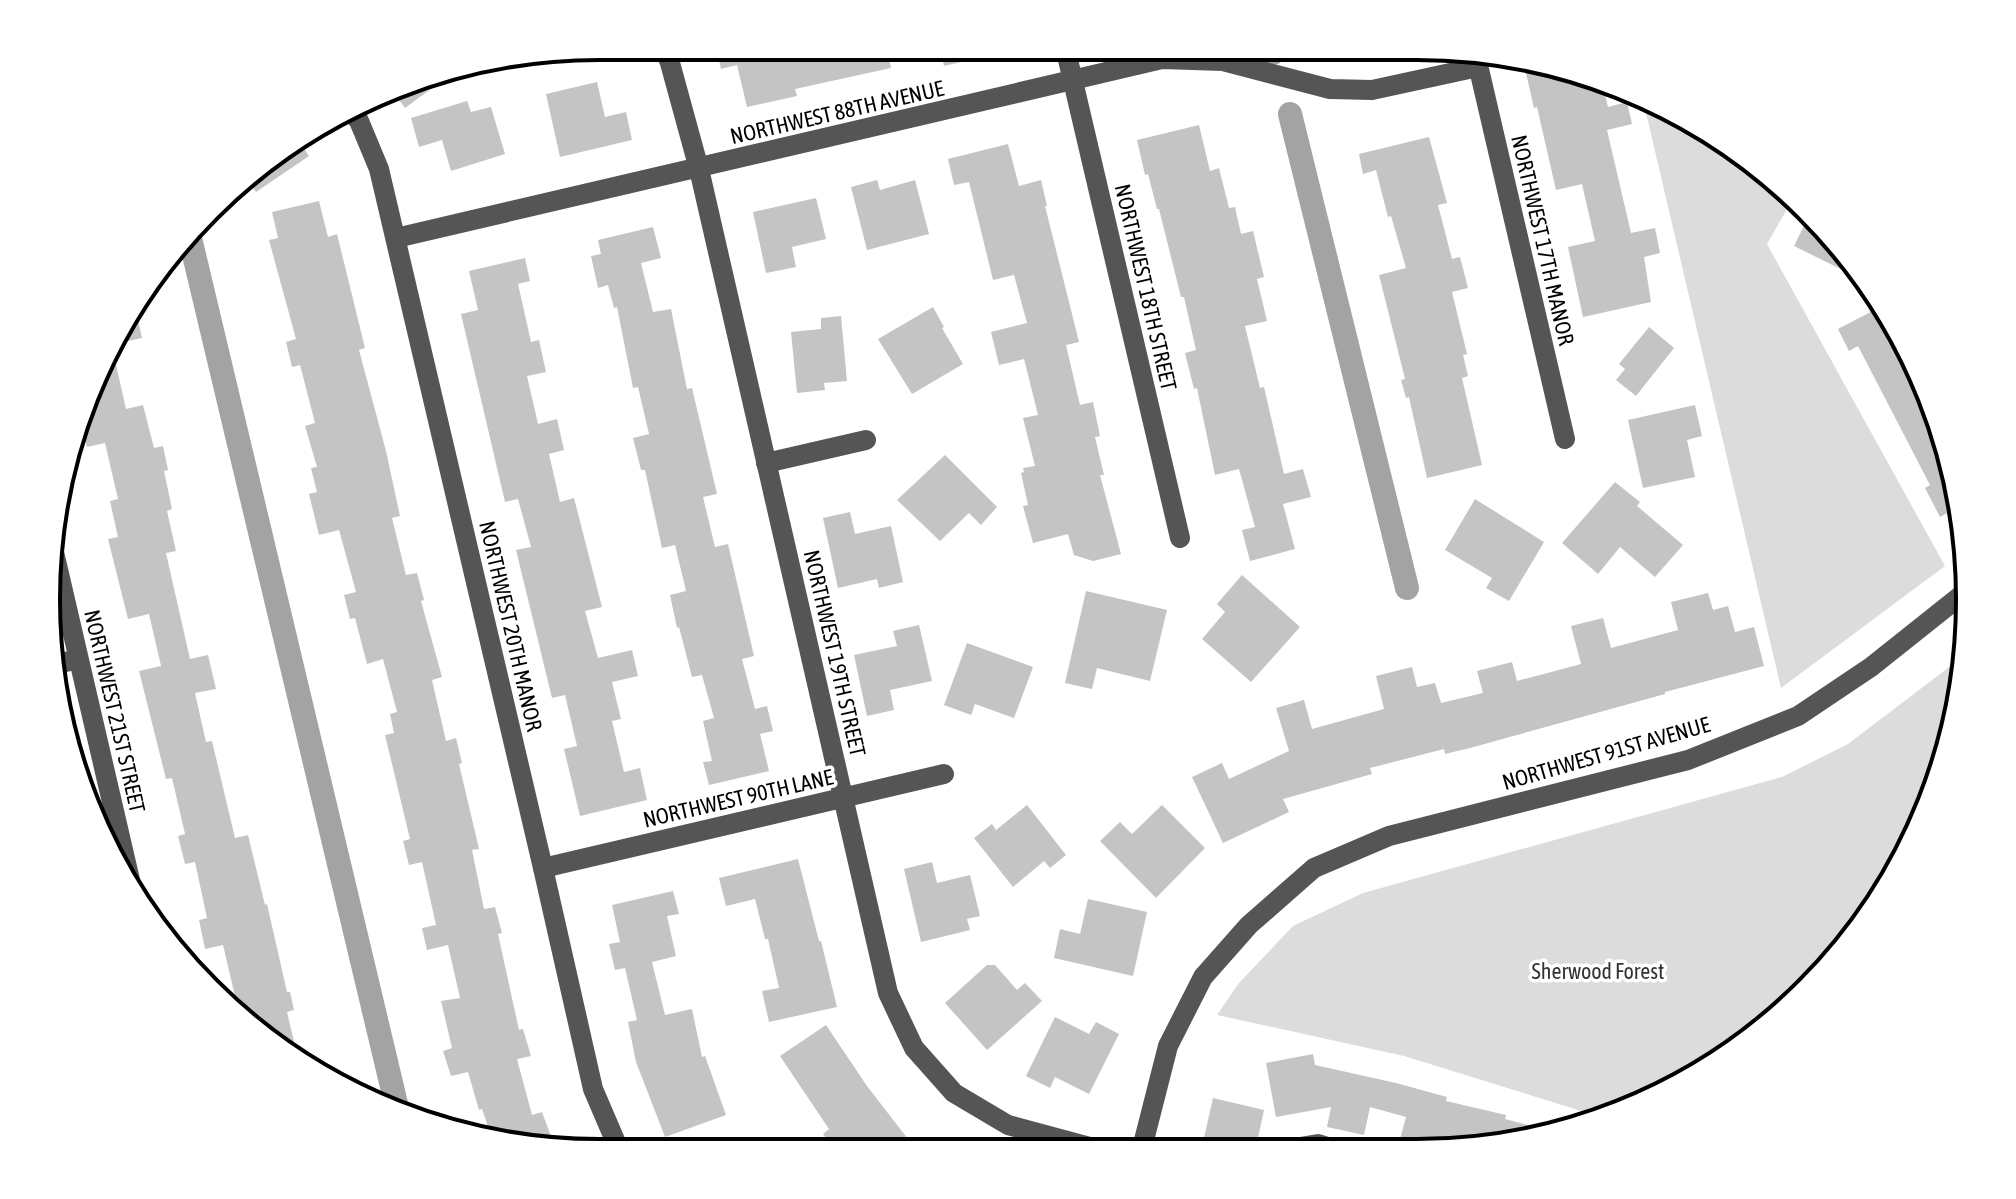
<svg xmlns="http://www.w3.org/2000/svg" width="2016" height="1199" font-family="'Asap Condensed',sans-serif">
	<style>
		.green { fill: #dcdcdc }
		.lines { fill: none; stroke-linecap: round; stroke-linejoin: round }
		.canal { stroke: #a3a3a3; stroke-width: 24 }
		.building { fill: #c4c4c4 }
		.minor { stroke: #555; stroke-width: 20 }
		.labels { text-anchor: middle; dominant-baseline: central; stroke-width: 7; stroke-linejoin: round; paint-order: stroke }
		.street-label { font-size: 22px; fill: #000; stroke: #fff }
		.park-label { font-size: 22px; fill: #333; stroke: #fff }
		.rim { fill: none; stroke: #000; stroke-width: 4 }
	</style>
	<rect width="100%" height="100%" fill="#fff"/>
	<g class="green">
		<polygon points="1643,100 1724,140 1794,197 1767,244 1945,566 1781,688"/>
		<polygon points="1965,655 1959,708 1928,812 1876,907 1782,1015 1693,1079 1603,1120 1601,1117 1404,1056 1217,1015 1239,983 1293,926 1363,893 1782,777 1848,744"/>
	</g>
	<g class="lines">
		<g class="canal">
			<polyline points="1272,47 1273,53"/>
			<polyline points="1290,114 1407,588"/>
			<polyline points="190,238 398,1112"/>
		</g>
	</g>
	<g class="building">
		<polygon points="716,46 886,46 891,68 795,89 797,96 747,107 737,65 721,69"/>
		<polygon points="939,46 994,47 995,54 944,66"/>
		<polygon points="1552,67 1595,76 1601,79 1608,107 1627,102 1632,124 1607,130 1631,233 1655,228 1660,253 1644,257 1651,302 1583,317 1568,247 1595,241 1582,184 1556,190 1537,107 1534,108 1526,73"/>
		<polygon points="458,69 405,108 393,91 422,75"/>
		<polygon points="597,82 605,117 626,112 632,140 560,157 546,94"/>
		<polygon points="467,101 471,112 491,107 505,154 451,171 442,140 419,147 411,118"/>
		<polygon points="1199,125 1210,171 1219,168 1229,208 1235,207 1241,234 1253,231 1264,277 1257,279 1267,321 1245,326 1260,388 1264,387 1284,474 1303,469 1311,497 1283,504 1295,549 1250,561 1242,530 1255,527 1239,469 1215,475 1197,388 1194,389 1185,353 1196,350 1184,297 1181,297 1159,209 1157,209 1148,174 1145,175 1137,140"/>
		<polygon points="1429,137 1447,203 1438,205 1452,259 1460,257 1468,288 1452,292 1467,354 1463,355 1468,376 1462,378 1482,465 1427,478 1409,397 1406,398 1401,380 1405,379 1379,275 1406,268 1391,216 1388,217 1376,170 1363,174 1359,154"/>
		<polygon points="299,141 309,156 256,192 246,178 263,160"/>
		<polygon points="1008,144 1019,186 1041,180 1047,206 1045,206 1079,342 1066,345 1080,405 1093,402 1100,436 1095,437 1104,475 1100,475 1121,554 1093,561 1074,555 1068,534 1033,543 1023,506 1028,505 1021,473 1024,472 1023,468 1035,466 1023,418 1038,415 1024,359 999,365 991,332 1027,323 1014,275 993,280 969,182 954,185 948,159"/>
		<polygon points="877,180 880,190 915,180 929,234 867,250 851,187"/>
		<polygon points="816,198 826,239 792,247 796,267 766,273 753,212"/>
		<polygon points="319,201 328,237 337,234 365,348 359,350 386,451 400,516 392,518 406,575 417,573 424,600 421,601 442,677 432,680 446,741 456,738 462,763 459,764 479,849 472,850 484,909 495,907 502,933 498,934 519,1030 523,1029 531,1056 517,1059 532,1115 542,1112 556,1150 492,1138 482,1109 479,1110 468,1072 451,1076 443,1051 452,1048 441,1001 460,998 448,945 427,950 422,928 436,925 422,862 409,865 403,841 410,839 385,735 394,733 390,714 397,712 383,659 367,664 355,618 350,619 344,595 356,592 339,530 319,535 309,494 317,492 311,468 317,467 305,426 315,423 300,365 292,367 286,342 296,339 269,240 278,238 272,212"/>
		<polygon points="1811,212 1836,243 1869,283 1794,246"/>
		<polygon points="653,227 661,258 641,263 653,312 671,309 687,389 692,388 717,494 703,497 715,547 728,544 754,656 742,659 755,709 767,706 773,731 760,734 769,771 709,785 703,762 712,761 703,721 714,718 702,675 692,677 679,627 677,628 670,595 686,591 675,545 662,548 645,470 641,470 633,438 649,434 638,387 633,388 617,307 614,308 608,285 598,288 591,256 601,254 598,240"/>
		<polygon points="525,258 530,281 518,284 531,342 539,340 546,372 527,376 538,424 557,419 564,450 549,454 560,502 574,498 602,607 585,611 598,658 632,650 638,676 612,682 621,719 612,721 624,772 640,768 647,800 580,816 564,749 577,746 565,695 552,698 516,550 531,547 518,499 505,502 461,314 478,310 469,271"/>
		<polygon points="1884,305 1928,388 1959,492 1961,505 1940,517 1925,488 1930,485 1858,346 1849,351 1838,329"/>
		<polygon points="933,307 944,327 942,328 963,364 912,394 878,339"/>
		<polygon points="841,316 847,381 824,383 825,390 797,393 791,332 821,329 821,318"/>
		<polygon points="138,320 142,338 114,344 124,324"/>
		<polygon points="1649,327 1674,348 1636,396 1616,380 1625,369 1619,364"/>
		<polygon points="112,347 126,409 143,405 154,448 163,446 168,470 164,471 172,509 167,511 176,551 166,553 190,659 208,655 216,689 195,693 206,742 212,741 235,838 248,835 265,905 267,904 287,992 290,992 294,1010 287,1012 299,1063 292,1059 238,1009 223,945 205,949 199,920 207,918 195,862 185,864 178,836 185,834 172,778 166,779 139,671 161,666 149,614 128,619 108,539 118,537 110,501 118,499 105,443 87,447 81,420 88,418 85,403"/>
		<polygon points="1695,405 1702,436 1687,440 1695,477 1643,488 1628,420"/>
		<polygon points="945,455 997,507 981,525 969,513 940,541 897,500"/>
		<polygon points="1615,482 1640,502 1637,506 1683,545 1655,577 1620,547 1598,574 1562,543"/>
		<polygon points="1475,499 1544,542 1509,601 1486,588 1492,578 1445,550"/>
		<polygon points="850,512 855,534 891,526 903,582 879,588 877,579 838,588 823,518"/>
		<polygon points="1242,575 1300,627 1251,682 1202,639 1225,612 1217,604"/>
		<polygon points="1086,591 1167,610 1150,681 1097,668 1092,689 1065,683"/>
		<polygon points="1708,593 1713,610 1728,606 1735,632 1754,627 1764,666 1665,692 1665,694 1470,748 1445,754 1444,749 1370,768 1372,774 1283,799 1289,812 1223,843 1192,777 1222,763 1229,779 1289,751 1276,708 1304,700 1312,729 1384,709 1376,676 1412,667 1417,687 1435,683 1441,703 1483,693 1477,671 1512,662 1517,681 1581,664 1571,626 1603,618 1611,648 1678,630 1671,602"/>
		<polygon points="919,625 932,681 890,690 894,710 867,716 854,655 897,646 893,631"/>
		<polygon points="967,643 1033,667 1014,718 975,704 971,715 944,705"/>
		<polygon points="1027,805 1066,855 1050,868 1044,861 1013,887 974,838 992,824 996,830"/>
		<polygon points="1162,805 1205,848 1156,898 1100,841 1120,822 1132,834"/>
		<polygon points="798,859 819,941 821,941 837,1007 769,1022 762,991 779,988 768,939 765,939 755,899 726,906 719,878"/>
		<polygon points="932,862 937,883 970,875 980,916 967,919 970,930 921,942 904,869"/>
		<polygon points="673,891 679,914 667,916 676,956 652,962 665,1015 692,1009 702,1057 705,1056 726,1115 665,1137 636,1062 628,1022 637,1020 625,968 615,970 609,944 620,942 612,905"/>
		<polygon points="1088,899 1147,912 1133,976 1054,958 1060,929 1080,934"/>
		<polygon points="987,965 995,965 1017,990 1025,983 1042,1001 987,1050 945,1003"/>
		<polygon points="1055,1017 1089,1034 1096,1022 1119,1034 1089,1094 1055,1077 1050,1088 1026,1076"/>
		<polygon points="826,1025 867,1086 918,1152 837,1152 823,1134 829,1129 780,1056"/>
		<polygon points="1313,1054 1315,1065 1396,1083 1447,1097 1446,1101 1506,1115 1505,1119 1554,1132 1453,1152 1418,1152 1400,1147 1400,1139 1406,1117 1370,1107 1364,1135 1327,1127 1331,1107 1276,1117 1266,1063"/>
		<polygon points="1213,1098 1264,1110 1256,1147 1229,1140 1226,1152 1202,1147"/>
	</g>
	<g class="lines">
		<g class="minor">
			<polyline points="663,46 670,63 699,169 888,993 914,1048 954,1093 1008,1125 1108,1152"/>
			<polyline points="1065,47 1180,538"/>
			<polyline points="1475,52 1565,439"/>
			<polyline points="352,113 359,121 379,169 543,868 593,1089 620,1152"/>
			<polyline points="396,238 1162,59 1223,61 1330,89 1372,90 1478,67"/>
			<polyline points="766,463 866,440"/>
			<polyline points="54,552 130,880"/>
			<polyline points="57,664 78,659"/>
			<polyline points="543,868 944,774"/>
			<polyline points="1141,1152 1168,1046 1203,977 1249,925 1314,868 1389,836 1688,760 1798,716 1871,667 1969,589"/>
			<polyline points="1291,1152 1294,1148 1318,1144 1344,1152"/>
		</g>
	</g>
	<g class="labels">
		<g class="street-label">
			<text transform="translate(837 112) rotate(-13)">NORTHWEST 88TH AVENUE</text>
			<text transform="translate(1543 240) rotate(77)">NORTHWEST 17TH MANOR</text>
			<text transform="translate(1146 287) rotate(77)">NORTHWEST 18TH STREET</text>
			<text transform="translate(511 626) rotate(77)">NORTHWEST 20TH MANOR</text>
			<text transform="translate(835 653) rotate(77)">NORTHWEST 19TH STREET</text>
			<text transform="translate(115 711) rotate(77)">NORTHWEST 21ST STREET</text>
			<text transform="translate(1606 753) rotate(-16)">NORTHWEST 91ST AVENUE</text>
			<text transform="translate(738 798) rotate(-13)">NORTHWEST 90TH LANE</text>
		</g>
		<g class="park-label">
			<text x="1598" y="971">Sherwood Forest</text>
		</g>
	</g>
	<path d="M0 0H2016V1199H0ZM599 60H1417A539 539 0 0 1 1956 599V600A539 539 0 0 1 1417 1139H599A539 539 0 0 1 60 600V599A539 539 0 0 1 599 60Z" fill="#fff" fill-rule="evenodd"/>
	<path class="rim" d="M599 60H1417A539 539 0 0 1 1956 599V600A539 539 0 0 1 1417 1139H599A539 539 0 0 1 60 600V599A539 539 0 0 1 599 60Z"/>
</svg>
